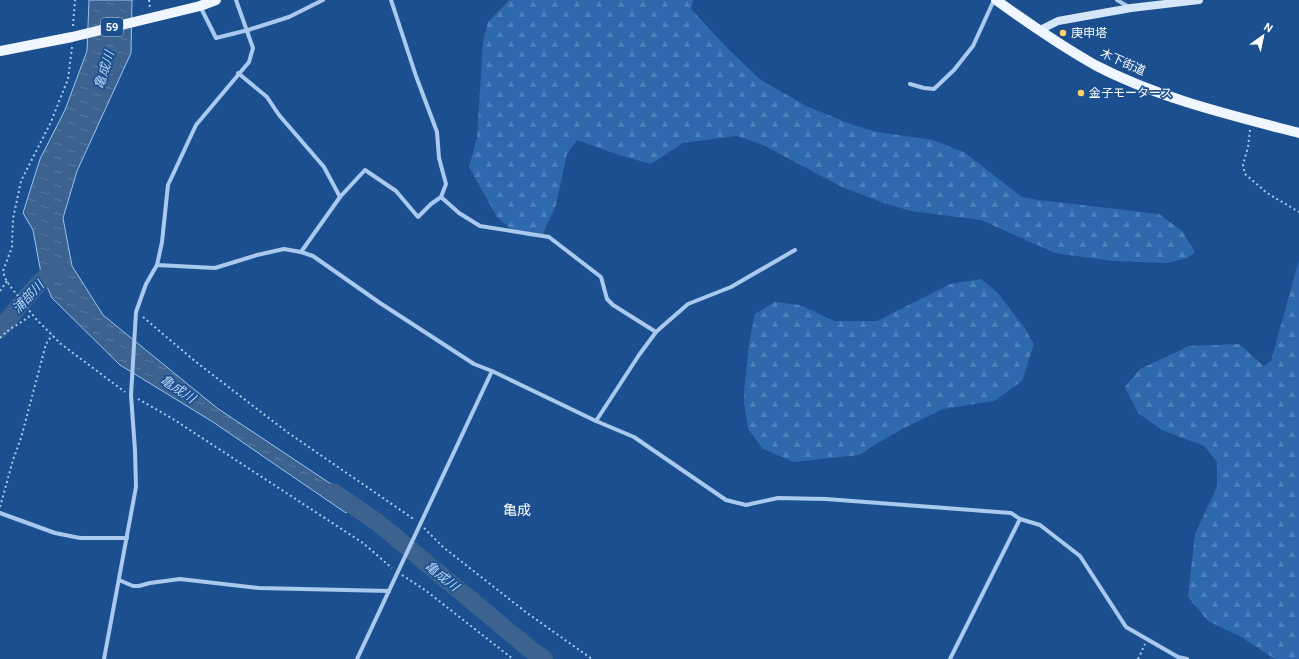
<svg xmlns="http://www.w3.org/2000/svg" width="1299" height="659" font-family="Roboto,'Noto Sans JP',sans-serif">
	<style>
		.forest { fill: url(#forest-firs) }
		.water { fill: url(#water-ripples); stroke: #9cc4f0 }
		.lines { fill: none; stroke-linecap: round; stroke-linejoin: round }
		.river { stroke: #3c6290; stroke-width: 18 }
		.path { stroke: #a9c9ee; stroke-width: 2; stroke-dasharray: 2 3; stroke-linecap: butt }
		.street { stroke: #a9c9ee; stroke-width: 4 }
		.secondary { stroke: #d6e6fa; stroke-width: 8 }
		.primary { stroke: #f0f6ff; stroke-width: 10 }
		.poi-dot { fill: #ffd166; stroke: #1b4f8f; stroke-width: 1.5 }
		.labels { text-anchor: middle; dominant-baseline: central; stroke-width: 3.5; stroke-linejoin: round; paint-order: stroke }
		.shield { fill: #1b4f8f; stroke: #bbcadd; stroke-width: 1 }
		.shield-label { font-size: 11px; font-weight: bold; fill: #fff }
		.poi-label { font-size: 12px; fill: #fff; stroke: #1b4f8f; text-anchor: start }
		.street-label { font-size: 12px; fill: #fff; stroke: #1b4f8f }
		.water-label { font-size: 13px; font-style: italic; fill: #b5d3f5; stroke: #1b4f8f }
		.quarter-label { font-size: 14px; fill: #fff; stroke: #1b4f8f }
	</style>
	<defs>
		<pattern id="forest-firs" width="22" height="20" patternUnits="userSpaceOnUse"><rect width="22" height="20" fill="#2e69ad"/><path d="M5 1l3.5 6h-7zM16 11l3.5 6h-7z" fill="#4d80b9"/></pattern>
		<pattern id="water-ripples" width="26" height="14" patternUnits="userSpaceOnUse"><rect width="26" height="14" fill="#3c6290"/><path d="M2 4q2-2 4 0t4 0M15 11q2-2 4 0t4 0" fill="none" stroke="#597aa1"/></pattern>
	</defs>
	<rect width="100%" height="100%" fill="#1b4f8f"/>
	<g class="forest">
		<polygon points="509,0 693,0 691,9 728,49 761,80 806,106 853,125 877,132 933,140 964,152 1022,197 1039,200 1159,214 1182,231 1195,252 1187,258 1167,263 1112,261 1055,253 981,220 911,211 884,203 842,187 763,145 737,136 683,143 651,164 619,155 577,140 567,154 556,205 542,236 529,237 512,230 497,217 469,167 477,138 483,42 488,22"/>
		<polygon points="1299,260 1299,659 1275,659 1241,637 1208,621 1188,597 1195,534 1217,487 1217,462 1204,446 1162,430 1138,413 1125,387 1140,369 1189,346 1239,344 1264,366 1271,361"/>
		<polygon points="981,279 997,292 1024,327 1034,344 1022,381 994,401 943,409 902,429 876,444 859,455 794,462 763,449 748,429 744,403 744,393 749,343 755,314 775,302 800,305 834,321 877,321 950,284"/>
	</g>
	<polygon class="water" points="89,0 132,0 131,53 77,171 63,218 72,266 103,315 217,408 358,502 346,513 213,422 120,365 52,298 41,273 33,230 23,213 40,159 65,110 87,51"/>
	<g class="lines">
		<g class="river">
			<path d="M0,329C19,308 34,284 57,268"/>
			<polyline points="333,492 377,522 531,650 544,659"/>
		</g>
		<g class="path">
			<polyline points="149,0 150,9"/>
			<polyline points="73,26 75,0"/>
			<polyline points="72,47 68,79 60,99 51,122 21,181 13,219 12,247 3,271 5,278 10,286 36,319 61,344 125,392"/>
			<polyline points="1250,130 1248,147 1243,165 1245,174 1267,193 1299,212"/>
			<polyline points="0,291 7,281"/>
			<polyline points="143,317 196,362 287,432 415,520"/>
			<path d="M0,338C10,327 21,324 32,314"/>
			<polyline points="138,399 173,419 363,543 392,568"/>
			<polyline points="0,507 13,460 21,438 46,344 52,335"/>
			<polyline points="424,528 443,547 527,613 592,659"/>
			<polyline points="402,575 425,590 513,659"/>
			<polyline points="1138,659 1145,644"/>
		</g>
		<g class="street">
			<polyline points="1117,0 1129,7"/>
			<polyline points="200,6 216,38 248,30 289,17 323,0"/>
			<polyline points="238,73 267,97 279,115 324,167 340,197"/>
			<polyline points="910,84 924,88 934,89 954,70 973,46 994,0"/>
			<polyline points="441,197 459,213 480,226 549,237 601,277 607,299 613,305 656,332"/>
			<polyline points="301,252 340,197 365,170 396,191 418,217 431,204 441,197 446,184 439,158 437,132 416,76 391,0"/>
			<polyline points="157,265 215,268 257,255 284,249 301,252 313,256 380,303 474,364 492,371 596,421 634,437 726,500 746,505 778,498 826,499 1011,513 1020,519 1040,525 1080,556 1126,627 1178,657 1187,659"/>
			<polyline points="596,421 639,355 656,332 665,324 688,304 731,287 795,250"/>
			<polyline points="0,513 55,533 80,538 127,538"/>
			<polyline points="119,580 133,586 139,586 150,583 180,579 259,588 389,591"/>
			<polyline points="104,659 136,487 135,450 131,395 136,312 146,284 157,265 162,242 168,185 196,125 249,62 253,48 236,0"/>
			<polyline points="357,659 492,371"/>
			<polyline points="950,659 1020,519"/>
		</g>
		<polyline class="secondary" points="1040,30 1058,21 1131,8 1199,0"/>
		<g class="primary">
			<path d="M996,0C1028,23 1061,46 1095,65C1158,98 1230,115 1299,133"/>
			<polyline points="0,51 72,37 200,6 216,0"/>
		</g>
	</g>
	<g class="poi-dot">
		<circle cx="1063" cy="33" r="4"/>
		<circle cx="1081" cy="93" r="4"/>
	</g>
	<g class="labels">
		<rect class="shield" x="101" y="18" width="22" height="18" rx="3"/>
		<g class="shield-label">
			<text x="112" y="27">59</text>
		</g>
		<g class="poi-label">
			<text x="1071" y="33">庚申塔</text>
			<text x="1089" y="93">金子モータース</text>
		</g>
		<g class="street-label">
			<text transform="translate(1123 62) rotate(24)">木下街道</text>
		</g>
		<g class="water-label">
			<text transform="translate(104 70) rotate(-73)">亀成川</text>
			<text transform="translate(28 297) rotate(-47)">浦部川</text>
			<text transform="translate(178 389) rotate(34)">亀成川</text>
			<text transform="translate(442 576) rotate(39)">亀成川</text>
		</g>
		<g class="quarter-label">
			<text x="517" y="510">亀成</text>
		</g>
	</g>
	<g transform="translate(1263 36) rotate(33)" stroke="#1b4f8f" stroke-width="3" paint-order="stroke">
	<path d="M0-3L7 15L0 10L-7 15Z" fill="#ffffff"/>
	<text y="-6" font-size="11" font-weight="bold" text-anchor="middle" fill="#ffffff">N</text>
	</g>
</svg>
